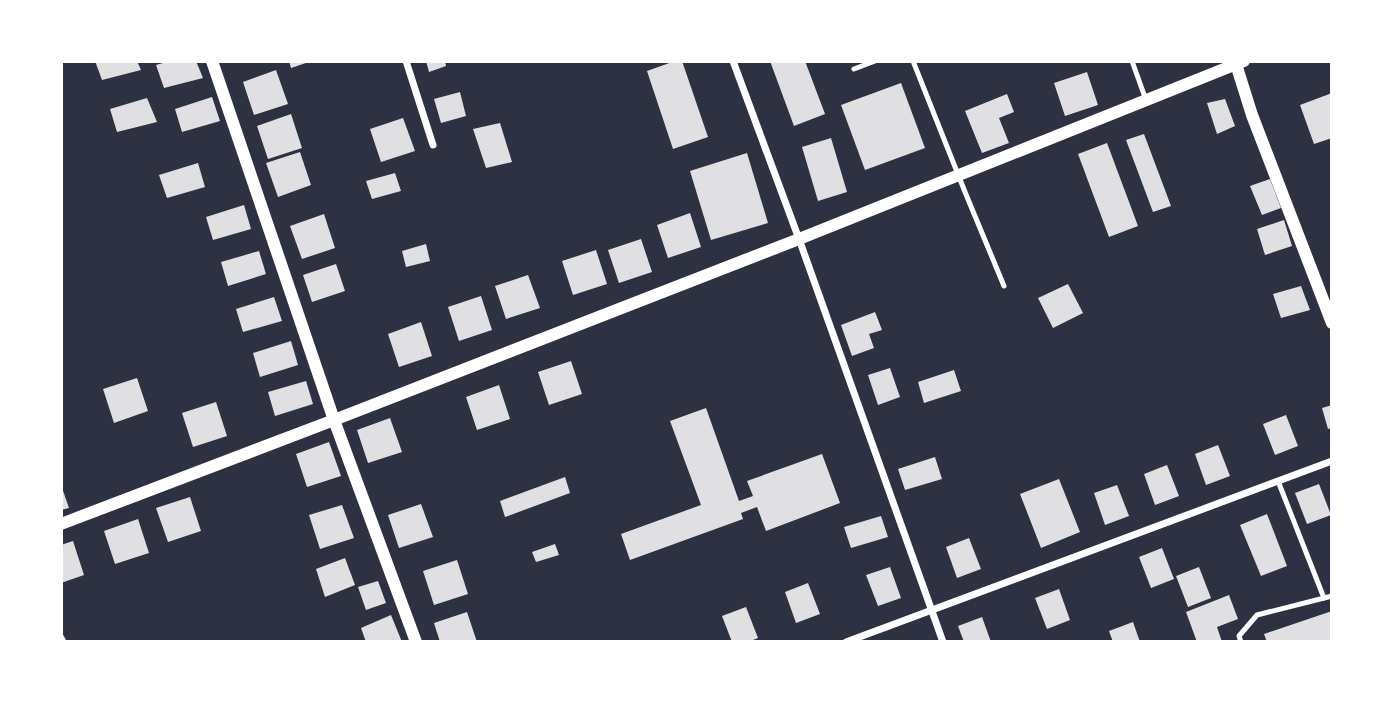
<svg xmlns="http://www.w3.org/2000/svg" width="1393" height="703" font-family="Raleway,sans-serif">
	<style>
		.building { fill: #e0e0e3 }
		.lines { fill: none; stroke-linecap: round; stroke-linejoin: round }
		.service { stroke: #fff; stroke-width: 5 }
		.minor { stroke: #fff; stroke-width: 7 }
		.tertiary { stroke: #fff; stroke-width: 12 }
	</style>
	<rect width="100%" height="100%" fill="#2d3142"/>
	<g class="building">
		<polygon points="95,61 137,61 141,70 102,80"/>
		<polygon points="170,61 196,61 203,78 164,88 156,65"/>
		<polygon points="289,61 309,61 309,62 291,68"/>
		<polygon points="426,61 445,61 446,66 429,72"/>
		<polygon points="675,61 682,61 708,137 673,149 647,71"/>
		<polygon points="770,61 805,61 825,114 794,126"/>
		<polygon points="276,70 288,104 254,115 243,82"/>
		<polygon points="1087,72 1098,105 1065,116 1054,83"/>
		<polygon points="901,83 925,148 865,170 841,105"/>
		<polygon points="460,92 466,116 441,123 434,99"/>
		<polygon points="1332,93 1332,138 1314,144 1300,105"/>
		<polygon points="1007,94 1014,112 999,118 1009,143 982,153 965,111"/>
		<polygon points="212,97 220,121 182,132 175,109"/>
		<polygon points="147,98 157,122 117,132 110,109"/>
		<polygon points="1225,99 1235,126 1217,134 1207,103"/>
		<polygon points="291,114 302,148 268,159 257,126"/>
		<polygon points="403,118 415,151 381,162 370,129"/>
		<polygon points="500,123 512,162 486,168 473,129"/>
		<polygon points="1144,134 1171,206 1153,212 1126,140"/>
		<polygon points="831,138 847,192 818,201 802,147"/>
		<polygon points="1107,143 1138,226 1109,237 1078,154"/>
		<polygon points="300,152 311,185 278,197 266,163"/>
		<polygon points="747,153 768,223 711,240 690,171"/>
		<polygon points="198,163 205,187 167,198 159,175"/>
		<polygon points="395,173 401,191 372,199 366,181"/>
		<polygon points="1270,179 1281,208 1262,215 1250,186"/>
		<polygon points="244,205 251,229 213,240 206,217"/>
		<polygon points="690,213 701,247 668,258 657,225"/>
		<polygon points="324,214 335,248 302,259 290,226"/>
		<polygon points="1284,220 1292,246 1265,255 1257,229"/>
		<polygon points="641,239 652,272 619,283 608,250"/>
		<polygon points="426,244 430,261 406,267 402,251"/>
		<polygon points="596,250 607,284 573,295 562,261"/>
		<polygon points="259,251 266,274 228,286 221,262"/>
		<polygon points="336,264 345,291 312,302 303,275"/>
		<polygon points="528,275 540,308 506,319 495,286"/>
		<polygon points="1068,284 1083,313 1053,328 1038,298"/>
		<polygon points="1301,286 1310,310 1281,318 1273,294"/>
		<polygon points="481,296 492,330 459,341 448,307"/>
		<polygon points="274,297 282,321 243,332 236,309"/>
		<polygon points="875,312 882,330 869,334 874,348 852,356 841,325"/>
		<polygon points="421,322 432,356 399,367 388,334"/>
		<polygon points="291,341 298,365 260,377 253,353"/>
		<polygon points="571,361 582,394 549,405 538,372"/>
		<polygon points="890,368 900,397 878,405 868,375"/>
		<polygon points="954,370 961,391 924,403 918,382"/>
		<polygon points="137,378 148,411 114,423 103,389"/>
		<polygon points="306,381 313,404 275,416 268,392"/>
		<polygon points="499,385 510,419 477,430 466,397"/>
		<polygon points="216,402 227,436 193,447 182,413"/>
		<polygon points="1332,405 1332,428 1328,429 1322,408"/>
		<polygon points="706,408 739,501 753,496 747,481 822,454 840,503 766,531 757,507 741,513 743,519 630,560 621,534 701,505 670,421"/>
		<polygon points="1286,415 1298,446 1275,455 1263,424"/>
		<polygon points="390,418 402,452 368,463 357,430"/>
		<polygon points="329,442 341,476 307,487 296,454"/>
		<polygon points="1218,445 1230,476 1206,485 1195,454"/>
		<polygon points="935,457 942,479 905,490 898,469"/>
		<polygon points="1167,465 1179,496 1155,505 1144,474"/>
		<polygon points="565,477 570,493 505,517 500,501"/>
		<polygon points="1059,479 1080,532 1041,548 1020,494"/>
		<polygon points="1319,484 1331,515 1307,524 1295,493"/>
		<polygon points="61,485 69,508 61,510"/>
		<polygon points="1117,485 1129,516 1105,525 1094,493"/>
		<polygon points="190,497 201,531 168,542 156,508"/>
		<polygon points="421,504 433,537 399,548 388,515"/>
		<polygon points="342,505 354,538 320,549 309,515"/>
		<polygon points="1267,514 1287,566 1261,576 1240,525"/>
		<polygon points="881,516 888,537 851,548 844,527"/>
		<polygon points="138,519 149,553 115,564 104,531"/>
		<polygon points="969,538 981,569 957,578 946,547"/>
		<polygon points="73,541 84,575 61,583 61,545"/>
		<polygon points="555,544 559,555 536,562 532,552"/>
		<polygon points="1162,548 1174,579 1151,588 1139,557"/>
		<polygon points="345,558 355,585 325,597 316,569"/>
		<polygon points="457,560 468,594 434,605 423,571"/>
		<polygon points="890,567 901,598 878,606 866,575"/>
		<polygon points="1199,567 1211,598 1188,607 1176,576"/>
		<polygon points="378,581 386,603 366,610 358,587"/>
		<polygon points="808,583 820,614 796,623 785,592"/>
		<polygon points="1059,589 1070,620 1047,629 1035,598"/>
		<polygon points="1229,595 1238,619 1217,627 1222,642 1197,642 1186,612"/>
		<polygon points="746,607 758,638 748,642 732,642 722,616"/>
		<polygon points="1332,611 1332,642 1267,642 1264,634"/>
		<polygon points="467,612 477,642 440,642 434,623"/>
		<polygon points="391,615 402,642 366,642 361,628"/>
		<polygon points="982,617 991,642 964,642 958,626"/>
		<polygon points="1133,622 1140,642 1113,642 1109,631"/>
	</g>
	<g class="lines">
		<g class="service">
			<polyline points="913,61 965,192 1004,286"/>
			<polyline points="1132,61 1146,100"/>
			<polyline points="854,69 875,61"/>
			<polyline points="1278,481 1324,598"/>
			<polyline points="1241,642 1239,636 1257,615 1332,596"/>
		</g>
		<g class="minor">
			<polyline points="406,61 433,145"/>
			<polyline points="733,61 799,239 943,642"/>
			<polyline points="61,638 63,642"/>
			<polyline points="846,642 1332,461"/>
		</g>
		<g class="tertiary">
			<polyline points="212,61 334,420 416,642"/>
			<polyline points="1235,61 1252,115 1332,323"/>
			<polyline points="61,524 334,420 799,239 1244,61"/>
		</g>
	</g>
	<rect width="1393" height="703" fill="none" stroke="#ffffff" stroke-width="126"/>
</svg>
